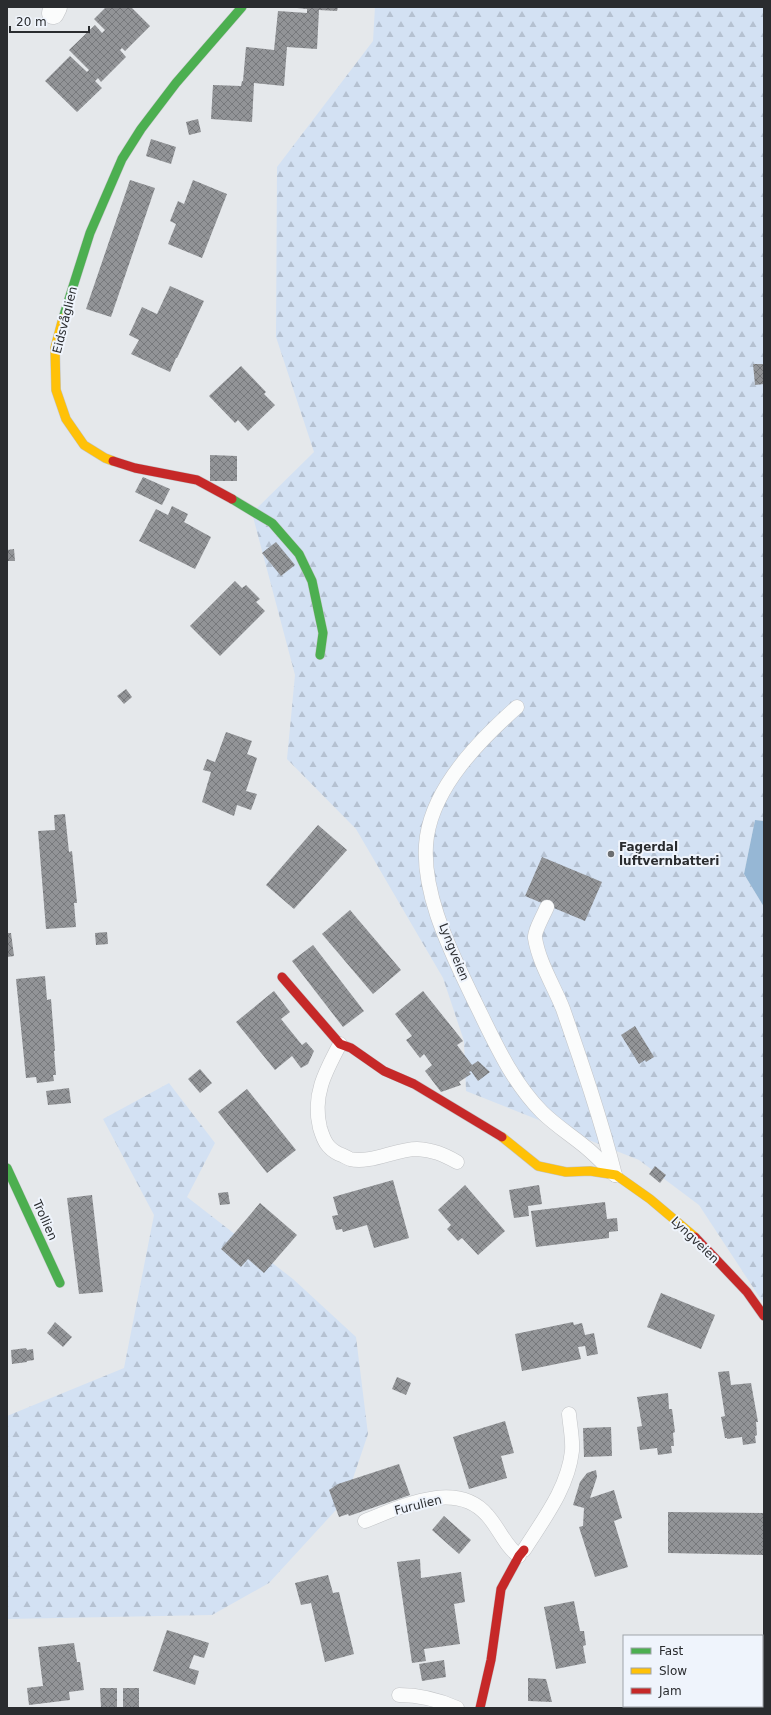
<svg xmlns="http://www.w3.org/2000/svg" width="771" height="1715" font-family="'DejaVu Sans',sans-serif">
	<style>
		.forest { fill: url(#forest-firs) }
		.water { fill: #96b7d5 }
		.building { fill: url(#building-cross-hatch) }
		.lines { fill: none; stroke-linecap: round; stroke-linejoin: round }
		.lane-casing { stroke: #c2c4c7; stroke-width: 15 }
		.street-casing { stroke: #c2c4c7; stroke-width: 23 }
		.fast-casing { stroke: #c2c4c7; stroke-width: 10 }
		.slow-casing { stroke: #c2c4c7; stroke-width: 10 }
		.jam-casing { stroke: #c2c4c7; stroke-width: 10 }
		.lane { stroke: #fbfcfc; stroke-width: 14 }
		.street { stroke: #fbfcfc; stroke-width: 22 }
		.fast { stroke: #4caf50; stroke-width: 9 }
		.slow { stroke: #ffc107; stroke-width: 9 }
		.jam { stroke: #c62828; stroke-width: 9 }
		.poi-dot { fill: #6b6e71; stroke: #eff4fc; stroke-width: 1.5 }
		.labels { text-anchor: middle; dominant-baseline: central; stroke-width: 4; stroke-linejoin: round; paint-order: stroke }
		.street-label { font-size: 12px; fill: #2a2c2f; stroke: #eff4fc }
		.poi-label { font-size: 12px; font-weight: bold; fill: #2a2c2f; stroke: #eff4fc; text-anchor: start }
	</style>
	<defs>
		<pattern id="forest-firs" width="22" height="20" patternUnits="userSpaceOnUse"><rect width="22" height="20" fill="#d3e1f3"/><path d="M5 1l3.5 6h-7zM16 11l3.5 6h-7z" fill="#b5c1d1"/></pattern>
		<pattern id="building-cross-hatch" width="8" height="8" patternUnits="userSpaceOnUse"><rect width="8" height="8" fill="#929497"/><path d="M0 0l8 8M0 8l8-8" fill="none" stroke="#77797c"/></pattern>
	</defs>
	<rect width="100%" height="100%" fill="#e5e8eb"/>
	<g class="forest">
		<polygon points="375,7 764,7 764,821 755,820 744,874 764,907 764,1304 699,1205 639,1160 466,1091 464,1041 443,978 356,829 287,759 295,675 252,513 314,452 276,337 277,167 373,41"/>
		<polygon points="169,1083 215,1143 187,1197 293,1279 356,1337 368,1434 346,1499 269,1583 212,1615 7,1619 7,1416 124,1368 154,1215 103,1119"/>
	</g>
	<polygon class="water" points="755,820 764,821 764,907 744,874"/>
	<g class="building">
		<polygon points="106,7 131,7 150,26 125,51 122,48 120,50 126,57 101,82 98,78 95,81 102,88 77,112 45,81 70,56 87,72 89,70 69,50 95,25 102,33 105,30 94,19"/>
		<polygon points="297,7 338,7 337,11 319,10 317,49 287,47 284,86 254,83 252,122 211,119 213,85 241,86 242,81 243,81 246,47 274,50 278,11 307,13 307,9 297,8"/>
		<polygon points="198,119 201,132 189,135 186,122"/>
		<polygon points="151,139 176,147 171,164 146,156"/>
		<polygon points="130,180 155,188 111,317 86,309"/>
		<polygon points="193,180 227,194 202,258 168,244 176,224 170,221 178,201 184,204"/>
		<polygon points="170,286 204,301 177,358 176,358 170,372 131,354 139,340 129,335 142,307 157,314"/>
		<polygon points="753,364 764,364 764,384 755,385"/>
		<polygon points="241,366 266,392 264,394 275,405 248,431 238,420 235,423 209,396"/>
		<polygon points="210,455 237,456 237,481 210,481"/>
		<polygon points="143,477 170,489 162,505 135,492"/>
		<polygon points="172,506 188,514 184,522 211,537 195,569 139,541 156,509 168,515"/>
		<polygon points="276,542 295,565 281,576 262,553"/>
		<polygon points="14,549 15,561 7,561 7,550"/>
		<polygon points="235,581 242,588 246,585 260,599 256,602 265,611 220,656 190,626"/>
		<polygon points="126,689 132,697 124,704 117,696"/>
		<polygon points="226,732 252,741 247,754 257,758 246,791 257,794 251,810 237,805 234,816 202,802 211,772 203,770 207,759 215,762"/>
		<polygon points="65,814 69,852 72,851 77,903 74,903 76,927 46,929 38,831 55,830 54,815"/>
		<polygon points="318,825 347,850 294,909 266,885"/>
		<polygon points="542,857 602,882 585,921 525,896"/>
		<polygon points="350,910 401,970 373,994 322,934"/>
		<polygon points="107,932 108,944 96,945 95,933"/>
		<polygon points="7,933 11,933 14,956 7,957"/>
		<polygon points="313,945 364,1011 343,1027 292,961"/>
		<polygon points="45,976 47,1000 51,999 55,1051 54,1051 56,1075 53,1075 54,1081 37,1083 36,1077 26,1078 16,979"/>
		<polygon points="274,991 290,1012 281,1019 302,1045 306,1042 314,1051 308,1064 301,1068 292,1056 275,1070 236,1022"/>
		<polygon points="423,991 463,1041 457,1045 472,1065 478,1061 490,1072 478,1081 471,1071 469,1072 471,1074 459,1082 461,1085 441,1092 425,1071 432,1065 424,1054 420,1058 406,1040 412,1036 395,1014"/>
		<polygon points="635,1026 654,1057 646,1062 645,1060 639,1064 621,1035"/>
		<polygon points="200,1069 212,1083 200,1093 188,1079"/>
		<polygon points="69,1088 71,1103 48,1105 46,1091"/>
		<polygon points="247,1089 296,1150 267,1173 218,1112"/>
		<polygon points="655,1166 666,1175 660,1183 649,1174"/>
		<polygon points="393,1180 409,1238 374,1248 367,1225 343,1232 342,1229 336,1230 332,1216 338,1215 333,1197"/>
		<polygon points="465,1185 505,1231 478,1255 462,1238 458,1241 447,1229 451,1225 438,1210"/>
		<polygon points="539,1185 542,1204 528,1206 529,1216 514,1218 509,1190"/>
		<polygon points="228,1192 230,1204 220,1205 218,1193"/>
		<polygon points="92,1195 103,1292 79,1294 67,1198"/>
		<polygon points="605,1202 607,1219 617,1218 618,1231 609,1232 609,1238 536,1247 531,1211"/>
		<polygon points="260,1203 297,1235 264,1273 248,1259 241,1267 221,1249"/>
		<polygon points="661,1293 715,1315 701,1349 647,1327"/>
		<polygon points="55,1322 72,1337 63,1347 47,1333"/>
		<polygon points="573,1322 574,1325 582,1323 585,1335 594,1333 598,1354 587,1356 585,1346 578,1347 581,1359 522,1371 515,1334"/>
		<polygon points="26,1348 27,1350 33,1349 34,1360 27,1361 27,1362 12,1364 11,1350"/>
		<polygon points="729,1371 731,1385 751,1383 758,1422 756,1422 757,1435 755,1436 756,1443 743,1445 742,1437 727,1439 727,1438 725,1438 721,1417 725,1416 718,1372"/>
		<polygon points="397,1377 411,1383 406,1395 392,1389"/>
		<polygon points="668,1393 669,1409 672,1409 675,1432 673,1433 674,1446 671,1446 672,1453 658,1455 657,1448 640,1450 637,1427 642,1426 637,1397"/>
		<polygon points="505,1421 514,1453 501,1456 507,1478 469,1489 453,1437"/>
		<polygon points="611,1427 612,1456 584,1457 583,1428"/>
		<polygon points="399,1464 410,1495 349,1516 348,1514 339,1517 329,1490 338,1484"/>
		<polygon points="596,1470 597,1477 590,1498 614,1490 622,1518 614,1521 628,1567 595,1577 579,1527 583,1526 584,1508 573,1505 580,1482 587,1473"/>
		<polygon points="668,1512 764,1513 764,1555 668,1553"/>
		<polygon points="444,1516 471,1540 459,1554 432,1530"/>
		<polygon points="420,1559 421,1578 461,1572 465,1602 454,1604 460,1644 424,1649 426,1661 412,1663 397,1562"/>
		<polygon points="328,1575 333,1593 339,1592 354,1654 325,1662 311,1603 301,1605 295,1583"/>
		<polygon points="574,1601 580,1631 584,1631 586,1645 583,1646 586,1663 556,1669 544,1607"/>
		<polygon points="167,1630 209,1643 204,1658 194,1655 189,1668 199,1671 195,1685 153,1671"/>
		<rect x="762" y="1640" width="2" height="42"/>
		<polygon points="74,1643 77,1662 80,1662 84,1690 69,1692 70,1700 29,1705 27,1688 43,1686 38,1647"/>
		<polygon points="444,1660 446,1677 422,1681 419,1664"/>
		<polygon points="528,1678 546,1679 552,1702 528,1701"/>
		<polygon points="100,1688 117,1688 117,1708 101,1708"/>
		<rect x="123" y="1688" width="16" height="20"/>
	</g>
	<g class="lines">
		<defs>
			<g id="lane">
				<path d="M517,707C480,740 435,785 427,836C419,888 450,950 472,996C492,1036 510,1080 542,1112C556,1126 574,1137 589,1150C598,1158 607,1167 615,1175"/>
				<path d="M547,907C544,914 534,932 535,938C539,963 554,986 563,1009C582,1064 601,1119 615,1175"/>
				<path d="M340,1044C325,1072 312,1096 320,1128C324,1141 327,1148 339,1154C343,1155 347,1158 350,1159C370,1164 396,1149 417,1149C433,1150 443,1154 457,1162"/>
				<path d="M365,1521C401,1507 456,1479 487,1515C499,1528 505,1546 519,1556"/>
				<path d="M524,1550C543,1520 568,1488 572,1451C573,1439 570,1426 569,1414"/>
				<path d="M399,1695C419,1695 439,1700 457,1708"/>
			</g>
			<polyline id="street" points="53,13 56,7"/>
			<g id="fast">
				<polyline points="63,318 90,233 122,159 141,129 176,83 242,7"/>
				<polyline points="232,499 272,523 299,554 312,581 323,633 320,655"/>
				<polyline points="7,1168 60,1283"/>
			</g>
			<g id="slow">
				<polyline points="63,318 55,348 56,390 66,419 84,445 105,458 113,461"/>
				<polyline points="502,1137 538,1166 566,1172 590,1171 616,1175 650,1199 695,1237"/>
			</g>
			<g id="jam">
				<polyline points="113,461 135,468 197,480 232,499"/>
				<polyline points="282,977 340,1044 351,1048 384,1071 414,1084 502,1137"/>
				<polyline points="695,1237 747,1292 764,1316"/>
				<polyline points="480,1708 491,1660 501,1589 519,1556 524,1550"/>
			</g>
		</defs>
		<use href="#lane" class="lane-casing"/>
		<use href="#street" class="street-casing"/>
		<use href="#fast" class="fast-casing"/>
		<use href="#slow" class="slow-casing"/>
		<use href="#jam" class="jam-casing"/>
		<use href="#lane" class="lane"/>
		<use href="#street" class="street"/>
		<use href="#fast" class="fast"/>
		<use href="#slow" class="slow"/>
		<use href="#jam" class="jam"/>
	</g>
	<circle class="poi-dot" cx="611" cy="854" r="4"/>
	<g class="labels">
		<g class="street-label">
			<text transform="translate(65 320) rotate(-76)">Eidsvåglien</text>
			<text transform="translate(454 952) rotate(68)">Lyngveien</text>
			<text transform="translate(45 1220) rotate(66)">Trollien</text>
			<text transform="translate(695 1240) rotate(44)">Lyngveien</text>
			<text transform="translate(418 1505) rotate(-14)">Furulien</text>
		</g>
		<g class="poi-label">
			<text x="619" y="847">Fagerdal<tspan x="619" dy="14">luftvernbatteri</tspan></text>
		</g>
	</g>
	<rect width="771" height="1715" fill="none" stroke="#2a2c2f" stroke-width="16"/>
	<rect x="623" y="1635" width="140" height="72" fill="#eff4fc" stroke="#a0a4aa"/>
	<rect x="631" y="1648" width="20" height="6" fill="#4caf50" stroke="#a0a4aa"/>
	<text x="659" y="1655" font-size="12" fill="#2a2c2f">Fast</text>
	<rect x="631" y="1668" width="20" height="6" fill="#ffc107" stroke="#a0a4aa"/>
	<text x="659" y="1675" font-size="12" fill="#2a2c2f">Slow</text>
	<rect x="631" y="1688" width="20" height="6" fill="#c62828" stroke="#a0a4aa"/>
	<text x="659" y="1695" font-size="12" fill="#2a2c2f">Jam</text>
	<path d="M10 26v6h79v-6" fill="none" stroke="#2a2c2f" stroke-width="2"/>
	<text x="16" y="26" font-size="12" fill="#2a2c2f" stroke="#eff4fc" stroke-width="3" paint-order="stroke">20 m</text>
</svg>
